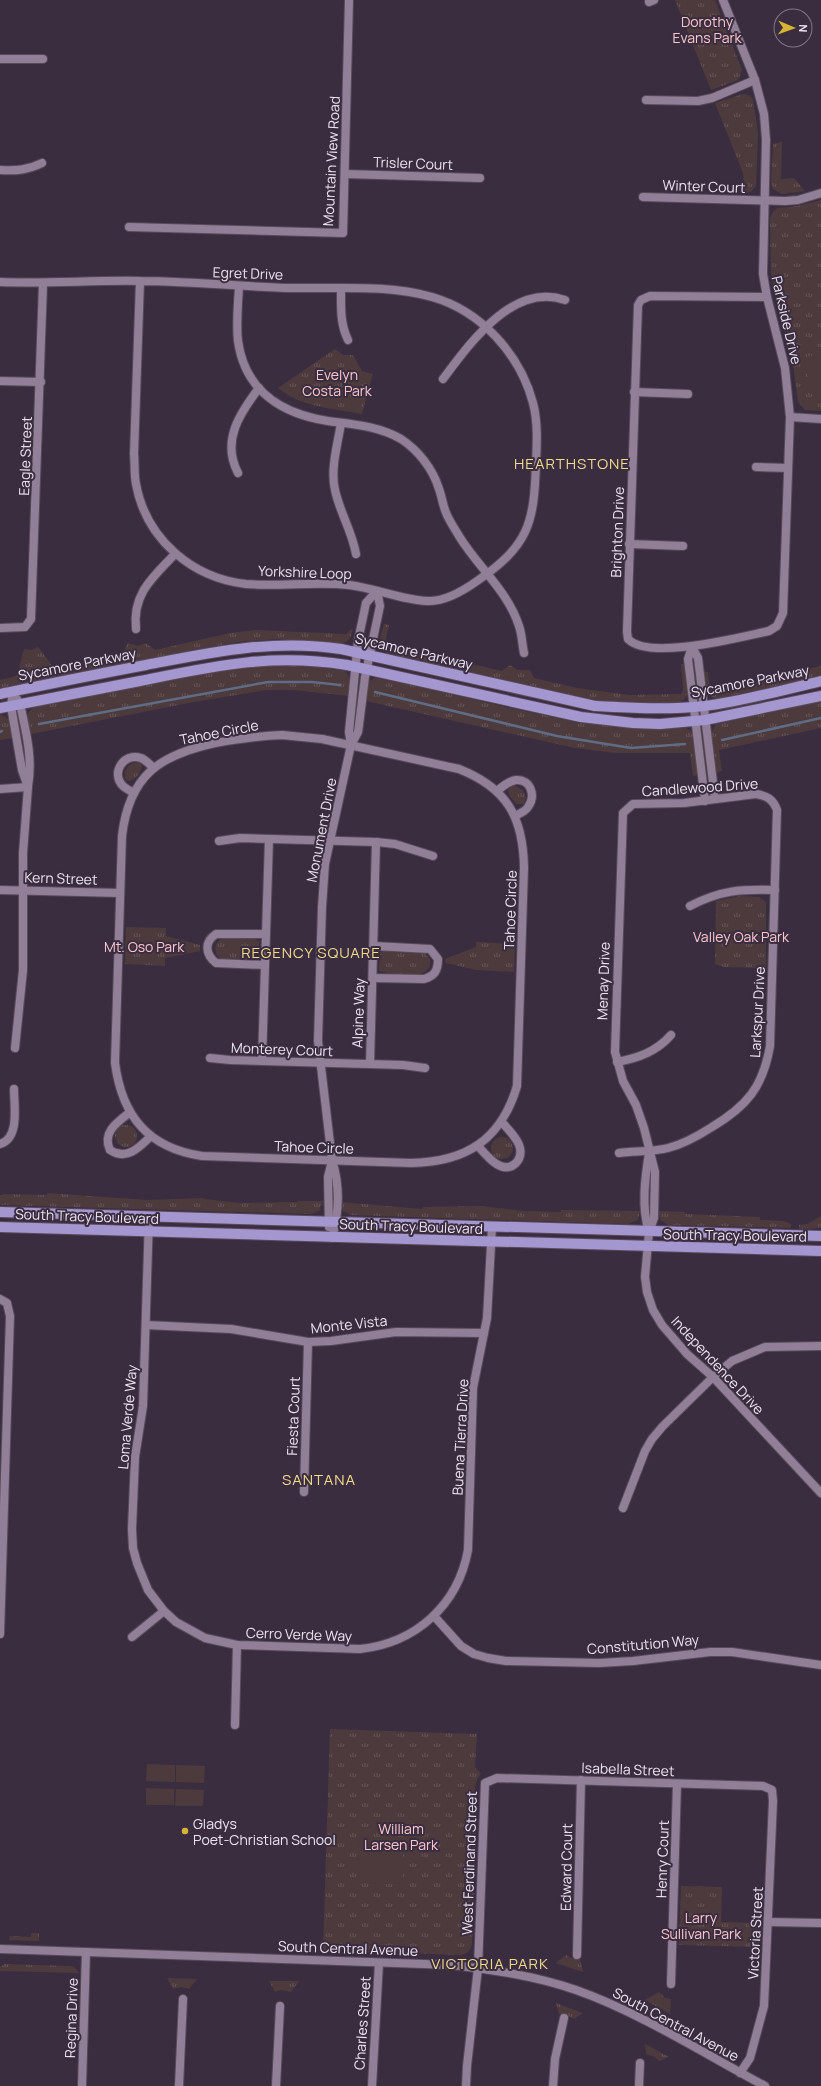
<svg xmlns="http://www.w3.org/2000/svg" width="821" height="2086" font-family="Manrope,sans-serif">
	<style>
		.grass { fill: url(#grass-tufts) }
		.pitch { fill: #4d3a3c }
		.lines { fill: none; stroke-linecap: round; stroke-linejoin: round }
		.stream { stroke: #5e6c86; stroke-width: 2.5 }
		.minor-casing { stroke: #574a5b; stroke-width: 10 }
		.major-casing { stroke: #574a5b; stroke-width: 12 }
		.minor { stroke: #907f96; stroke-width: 8 }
		.major { stroke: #a496ce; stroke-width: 10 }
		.poi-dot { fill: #d6b534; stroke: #3b2d40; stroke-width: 1.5 }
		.labels { text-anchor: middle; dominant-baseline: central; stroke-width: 4; stroke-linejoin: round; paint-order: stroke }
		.park-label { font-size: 14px; fill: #fbc7cc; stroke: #3b2d40 }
		.street-label { font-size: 14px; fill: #ece3f0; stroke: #3b2d40 }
		.poi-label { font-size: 14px; fill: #ece3f0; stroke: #3b2d40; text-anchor: start }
		.neighbourhood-label { font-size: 15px; letter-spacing: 1px; fill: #f0da8c; stroke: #3b2d40 }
	</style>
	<defs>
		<pattern id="grass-tufts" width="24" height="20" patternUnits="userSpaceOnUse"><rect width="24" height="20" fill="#4d3a3c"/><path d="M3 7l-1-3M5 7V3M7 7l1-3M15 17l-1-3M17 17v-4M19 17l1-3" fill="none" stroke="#675658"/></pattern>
	</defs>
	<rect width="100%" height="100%" fill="#3b2d40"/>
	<g class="grass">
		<polygon points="675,0 715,0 742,70 738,80 711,90"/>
		<polygon points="743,94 749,95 753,99 758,133 756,186 751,192 745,193 743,173 715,103"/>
		<polygon points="782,142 781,179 794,178 805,191 782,194 773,189 771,182 773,144"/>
		<polygon points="821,200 821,411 805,410 798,402 793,364 771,275 770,219 772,213 777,208 798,206"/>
		<path d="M335,349L343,355H353L362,371L373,374L362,414C333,408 303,408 278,388Z"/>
		<path d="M384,624L389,625L386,639L389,645L502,671L510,665L517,670H530L534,678L577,688L630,695L681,694L683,690L681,664H684C686,677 694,699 677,703L612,702L589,699L388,654C375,648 381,634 384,624Z"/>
		<polygon points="353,628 350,639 342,644 276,639 237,642 0,688 0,680 17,676 24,649 31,650 38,647 54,668 121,656 128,643 138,646 146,643 155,650 230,633 257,630 346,634"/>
		<path d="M295,664L346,671L350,680L349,696L293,690H266L194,702L31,734C28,724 23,712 36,706L237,667Z"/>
		<path d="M821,666V676L718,699C704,697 705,683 704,672H708L710,689L713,690Z"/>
		<path d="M381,677C480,700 582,732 684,727L690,730L693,736L698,775L693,776L690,753H616L575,748L366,701C367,690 366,676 381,677Z"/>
		<polygon points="821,701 821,728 719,750 722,771 716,773 711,733 716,724"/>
		<polygon points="0,714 9,719 13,738 0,740"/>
		<path d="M138,762L142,764C142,771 135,781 128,781L125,778C124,769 129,763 138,762Z"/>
		<polygon points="514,785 523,790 526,797 524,804 516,804 509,795 508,789"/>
		<polygon points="740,896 759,897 766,902 766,968 724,967 715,964 716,901"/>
		<polygon points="126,927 166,928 166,936 200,945 200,951 165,958 165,966 125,964"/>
		<path d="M222,938H252L259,941V959L253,961L222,960C213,953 213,944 222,938Z"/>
		<polygon points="476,942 515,944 514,972 476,970 446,963 445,959 476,947"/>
		<path d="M385,951L424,952L430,959C434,983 392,974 379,971L380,952Z"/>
		<circle cx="126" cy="1136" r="11"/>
		<circle cx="502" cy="1148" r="11"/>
		<polygon points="47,1193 147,1200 203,1198 204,1199 241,1203 298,1202 298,1201 323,1201 319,1211 310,1214 0,1205 0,1195 3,1195 3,1194 47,1195"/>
		<polygon points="341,1202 422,1209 423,1207 479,1206 525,1211 561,1212 561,1210 640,1211 638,1220 627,1224 351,1215 343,1211"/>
		<polygon points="658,1211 685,1212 686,1214 760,1217 760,1220 783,1221 791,1224 791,1228 669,1225 660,1220"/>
		<polygon points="821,1216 821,1228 799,1229 799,1225 807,1224"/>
		<path d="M330,1729L477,1734L475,1767L481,1774C472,1784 476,1793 477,1805L472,1944C470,1951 467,1954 460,1955L323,1950Z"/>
		<polygon points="681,1886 722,1887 721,1922 760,1923 758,1947 679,1945"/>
		<polygon points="31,1933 39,1933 39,1941 9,1940 10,1936 31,1937"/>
		<polygon points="566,1955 571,1958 580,1959 583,1972 556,1963"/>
		<polygon points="5,1964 69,1966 74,1967 79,1973 0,1971 0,1967"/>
		<polygon points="167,1978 197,1979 189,1989 182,1987 173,1989"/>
		<polygon points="269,1981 299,1981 291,1992 281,1990 275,1992"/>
		<polygon points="659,1992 665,1998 671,1999 670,2014 645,2000"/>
		<polygon points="556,2003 583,2013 574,2019 565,2014 559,2014"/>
		<polygon points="645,2044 669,2057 659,2061 655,2057 646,2054"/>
	</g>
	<g class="pitch">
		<polygon points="821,353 821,401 815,402 803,358"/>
		<polygon points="147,1764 175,1765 175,1782 146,1781"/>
		<polygon points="176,1765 205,1766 204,1783 176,1782"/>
		<polygon points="146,1788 174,1789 174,1805 146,1805"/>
		<polygon points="176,1789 204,1790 203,1806 175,1806"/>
		<polygon points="360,1837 404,1839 402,1884 358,1883"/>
	</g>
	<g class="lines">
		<g class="stream">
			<polyline points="375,692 557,736 631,748 685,744"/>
			<polyline points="39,724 268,682 312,682 340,685"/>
			<polyline points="0,732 2,731"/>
			<polyline points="722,740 821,718"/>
		</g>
		<defs>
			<g id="minor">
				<path d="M723,0L755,80L764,114L766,140L763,274L767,297L785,368L790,417L783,613L777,626L769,631C740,637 649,661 628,639L627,632L638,305L641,300L650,296L767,297"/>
				<polyline points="649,2 654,0"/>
				<polyline points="0,59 43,59"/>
				<polyline points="646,100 698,101 712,98 755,80"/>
				<path d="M0,170C16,171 28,170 42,163"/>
				<polyline points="345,174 480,178"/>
				<polyline points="643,197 785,201 798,200 821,193"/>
				<polyline points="129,227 343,233 349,0"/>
				<path d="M0,282C47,284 93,280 140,281C191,281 242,287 293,288C338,289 388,284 432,297C481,311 520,354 533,403C538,422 537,443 536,463C534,524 529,545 477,581C463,591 445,602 427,601C401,600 375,588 349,585C315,581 280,587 246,584C192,578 146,539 136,484C134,475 135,464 134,454L140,281"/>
				<path d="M239,287C238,304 236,324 238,341C245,391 282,414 328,421C352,424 379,426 401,439C418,450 433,469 439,489C442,497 443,507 447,515C450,522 455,529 459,536C477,566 508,591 519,626C522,634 522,644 524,653"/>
				<path d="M341,289C341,307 340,324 348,340"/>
				<path d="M443,379C470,343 513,282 565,300"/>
				<polyline points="0,381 41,382"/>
				<polyline points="634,392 688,394"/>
				<polyline points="790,417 821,419"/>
				<path d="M341,423C338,443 330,469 335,490C340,513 352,531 356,554"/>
				<polyline points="756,467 788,468"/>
				<path d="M238,473C221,441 240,413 259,388"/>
				<polyline points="629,544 683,546"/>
				<polyline points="0,628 25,627 31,619 43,284"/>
				<path d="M136,629C132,594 153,577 175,554"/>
				<polyline points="692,647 688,659 705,801"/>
				<polyline points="692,647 698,658 715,799"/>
				<polyline points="13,691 11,706 22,770 28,787 23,853 23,970 15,1048"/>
				<path d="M17,699L20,704C26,732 33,758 28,786"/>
				<path d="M282,735L322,739L459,769C507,788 523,817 524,867L517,1086C501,1140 466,1162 411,1163L202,1156C148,1148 122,1116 115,1063L122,836C129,776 159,755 215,743C238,739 259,736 282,735Z"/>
				<polyline points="351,745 349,732 358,641 366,603 377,591"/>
				<polyline points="0,789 28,787"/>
				<path d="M497,791C502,787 508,781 516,780C531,779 536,796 528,807C526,811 519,814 515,816"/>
				<path d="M134,793C131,791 126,789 123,786C110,773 124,752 141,758C146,760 150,765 154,768"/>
				<polyline points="219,841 240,838 376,842 395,844 433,856"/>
				<polyline points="0,890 120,893"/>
				<path d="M690,906C721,890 741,889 775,890"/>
				<path d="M265,965L216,963C205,954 204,942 216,934H266"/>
				<path d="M373,978L424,979C435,976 438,970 438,959L430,949L374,946"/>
				<polyline points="210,1058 230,1060 403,1065 425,1068"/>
				<polyline points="262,1061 269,839"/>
				<path d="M617,1062C638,1058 656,1052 671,1035"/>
				<polyline points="370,1064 376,842"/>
				<path d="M129,1113C116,1123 102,1133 110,1150C126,1161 139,1148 151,1136"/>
				<path d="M0,1144C20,1138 14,1106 14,1089"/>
				<path d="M478,1146C487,1156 502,1176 516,1163C520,1159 521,1153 520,1148C518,1138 508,1130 502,1122"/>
				<path d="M619,1153C635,1151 653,1152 668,1148C684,1144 698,1136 712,1127C747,1106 763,1087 770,1046L777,810C773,799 767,796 756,794L684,803L633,804L623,813L615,1052L623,1081L636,1105L644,1128L655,1172L654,1218L649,1232L645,1277L647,1292L653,1310L662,1325L687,1354L713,1377L821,1493"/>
				<path d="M649,1153C645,1178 641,1207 649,1232"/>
				<path d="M149,1217L143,1406L135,1457L132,1529L133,1548L137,1563L148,1590L164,1611L176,1622L205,1638L237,1645L360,1649C416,1643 458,1605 468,1550L473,1388L487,1318L492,1227"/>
				<polyline points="329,1227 328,1177 332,1161"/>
				<path d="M332,1238C339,1213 340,1185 332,1160L318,1041L322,907L325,864L351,745L358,732L359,725L365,677L380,606L377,591"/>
				<polyline points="0,1299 7,1303 10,1316 0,1634"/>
				<polyline points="146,1325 231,1329 308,1342 331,1341 396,1332 484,1333"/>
				<polyline points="304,1492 308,1342"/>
				<polyline points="623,1508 645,1451 652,1439 663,1426 713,1377 732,1361 765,1347 821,1346"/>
				<polyline points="434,1616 461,1646 474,1654 488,1658 506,1661 599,1663 633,1661 710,1652 732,1652 821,1665"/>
				<polyline points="132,1637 164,1611"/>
				<polyline points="235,1725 237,1645"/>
				<polyline points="769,1922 821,1923"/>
				<path d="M0,1949L452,1965C494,1970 536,1976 576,1990C639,2012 705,2054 765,2086"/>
				<polyline points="577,1955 581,1780"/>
				<polyline points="671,1984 677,1784"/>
				<polyline points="82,2086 86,1952"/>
				<polyline points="179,2086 183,1999"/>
				<polyline points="276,2086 280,2006"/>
				<polyline points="372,2086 379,1963"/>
				<polyline points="466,2086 467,2066 478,1968 485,1783 497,1778 763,1786 772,1790 773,1801 764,2006 750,2058 740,2073"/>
				<polyline points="553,2086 555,2059 564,2018"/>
				<polyline points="639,2086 640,2063"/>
			</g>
			<g id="major">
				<path d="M0,694C49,684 97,674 146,665C213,652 272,639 341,649L595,706C632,708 668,710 705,706C744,701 783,690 821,681"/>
				<path d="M0,708C47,699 93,690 140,681C214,666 271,653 347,665L581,717L633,723L660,724L705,720L821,696"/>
				<polyline points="0,1212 821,1236"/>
				<polyline points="0,1227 821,1251"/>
			</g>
		</defs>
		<use href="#minor" class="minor-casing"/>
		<use href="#major" class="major-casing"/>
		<use href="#minor" class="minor"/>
		<use href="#major" class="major"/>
	</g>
	<circle class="poi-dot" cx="185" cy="1831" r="4"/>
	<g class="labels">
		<g class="park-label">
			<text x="707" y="21">Dorothy<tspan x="707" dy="16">Evans Park</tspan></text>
			<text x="337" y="374">Evelyn<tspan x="337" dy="16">Costa Park</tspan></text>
			<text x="741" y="936">Valley Oak Park</text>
			<text x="144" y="946">Mt. Oso Park</text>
			<text x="401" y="1828">William<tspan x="401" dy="16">Larsen Park</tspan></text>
			<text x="701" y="1917">Larry<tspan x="701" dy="16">Sullivan Park</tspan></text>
		</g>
		<g class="street-label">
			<text transform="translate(331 161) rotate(-87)">Mountain View Road</text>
			<text transform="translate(413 163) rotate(2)">Trisler Court</text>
			<text transform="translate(704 186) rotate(2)">Winter Court</text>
			<text transform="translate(248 273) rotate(2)">Egret Drive</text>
			<text transform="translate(787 320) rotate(77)">Parkside Drive</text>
			<text transform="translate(25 456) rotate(-88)">Eagle Street</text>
			<text transform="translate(617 532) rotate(-88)">Brighton Drive</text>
			<text transform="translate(305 572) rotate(2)">Yorkshire Loop</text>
			<text transform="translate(414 651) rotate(13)">Sycamore Parkway</text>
			<text transform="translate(77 664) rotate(-11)">Sycamore Parkway</text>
			<text transform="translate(750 681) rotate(-11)">Sycamore Parkway</text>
			<text transform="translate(219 732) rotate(-11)">Tahoe Circle</text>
			<text transform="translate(700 787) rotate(-4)">Candlewood Drive</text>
			<text transform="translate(321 830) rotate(-79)">Monument Drive</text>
			<text transform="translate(61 878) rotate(2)">Kern Street</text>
			<text transform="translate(510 910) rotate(-88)">Tahoe Circle</text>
			<text transform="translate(603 981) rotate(-88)">Menay Drive</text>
			<text transform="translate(757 1012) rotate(-87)">Larkspur Drive</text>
			<text transform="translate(358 1013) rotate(-88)">Alpine Way</text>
			<text transform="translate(282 1049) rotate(2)">Monterey Court</text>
			<text transform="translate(314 1147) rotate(2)">Tahoe Circle</text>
			<text transform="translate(87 1216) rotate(2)">South Tracy Boulevard</text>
			<text transform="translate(411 1226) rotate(2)">South Tracy Boulevard</text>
			<text transform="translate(735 1235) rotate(1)">South Tracy Boulevard</text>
			<text transform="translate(349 1324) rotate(-6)">Monte Vista</text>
			<text transform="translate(718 1365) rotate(47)">Independence Drive</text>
			<text transform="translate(293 1416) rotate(-88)">Fiesta Court</text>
			<text transform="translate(127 1417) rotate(-85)">Loma Verde Way</text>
			<text transform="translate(460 1437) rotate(-87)">Buena Tierra Drive</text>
			<text transform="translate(299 1634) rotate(2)">Cerro Verde Way</text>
			<text transform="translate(643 1644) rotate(-5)">Constitution Way</text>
			<text transform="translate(628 1769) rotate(2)">Isabella Street</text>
			<text transform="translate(662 1859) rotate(-88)">Henry Court</text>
			<text transform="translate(469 1863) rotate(-88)">West Ferdinand Street</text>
			<text transform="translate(566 1867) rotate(-89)">Edward Court</text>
			<text transform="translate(755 1933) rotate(-87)">Victoria Street</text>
			<text transform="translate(348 1948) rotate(2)">South Central Avenue</text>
			<text transform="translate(71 2018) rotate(-88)">Regina Drive</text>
			<text transform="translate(362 2023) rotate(-86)">Charles Street</text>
			<text transform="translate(676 2024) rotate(28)">South Central Avenue</text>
		</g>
		<g class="poi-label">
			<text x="193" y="1823">Gladys<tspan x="193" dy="16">Poet-Christian School</tspan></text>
		</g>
		<g class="neighbourhood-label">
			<text x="572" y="463">HEARTHSTONE</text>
			<text x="311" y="952">REGENCY SQUARE</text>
			<text x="319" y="1479">SANTANA</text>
			<text x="490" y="1963">VICTORIA PARK</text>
		</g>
	</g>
	<g transform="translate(793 28) rotate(92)"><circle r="19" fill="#3b2d40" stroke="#827686"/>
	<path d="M0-3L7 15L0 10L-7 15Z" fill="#d6b534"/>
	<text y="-6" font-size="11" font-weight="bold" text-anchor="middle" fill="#ece3f0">N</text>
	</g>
</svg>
